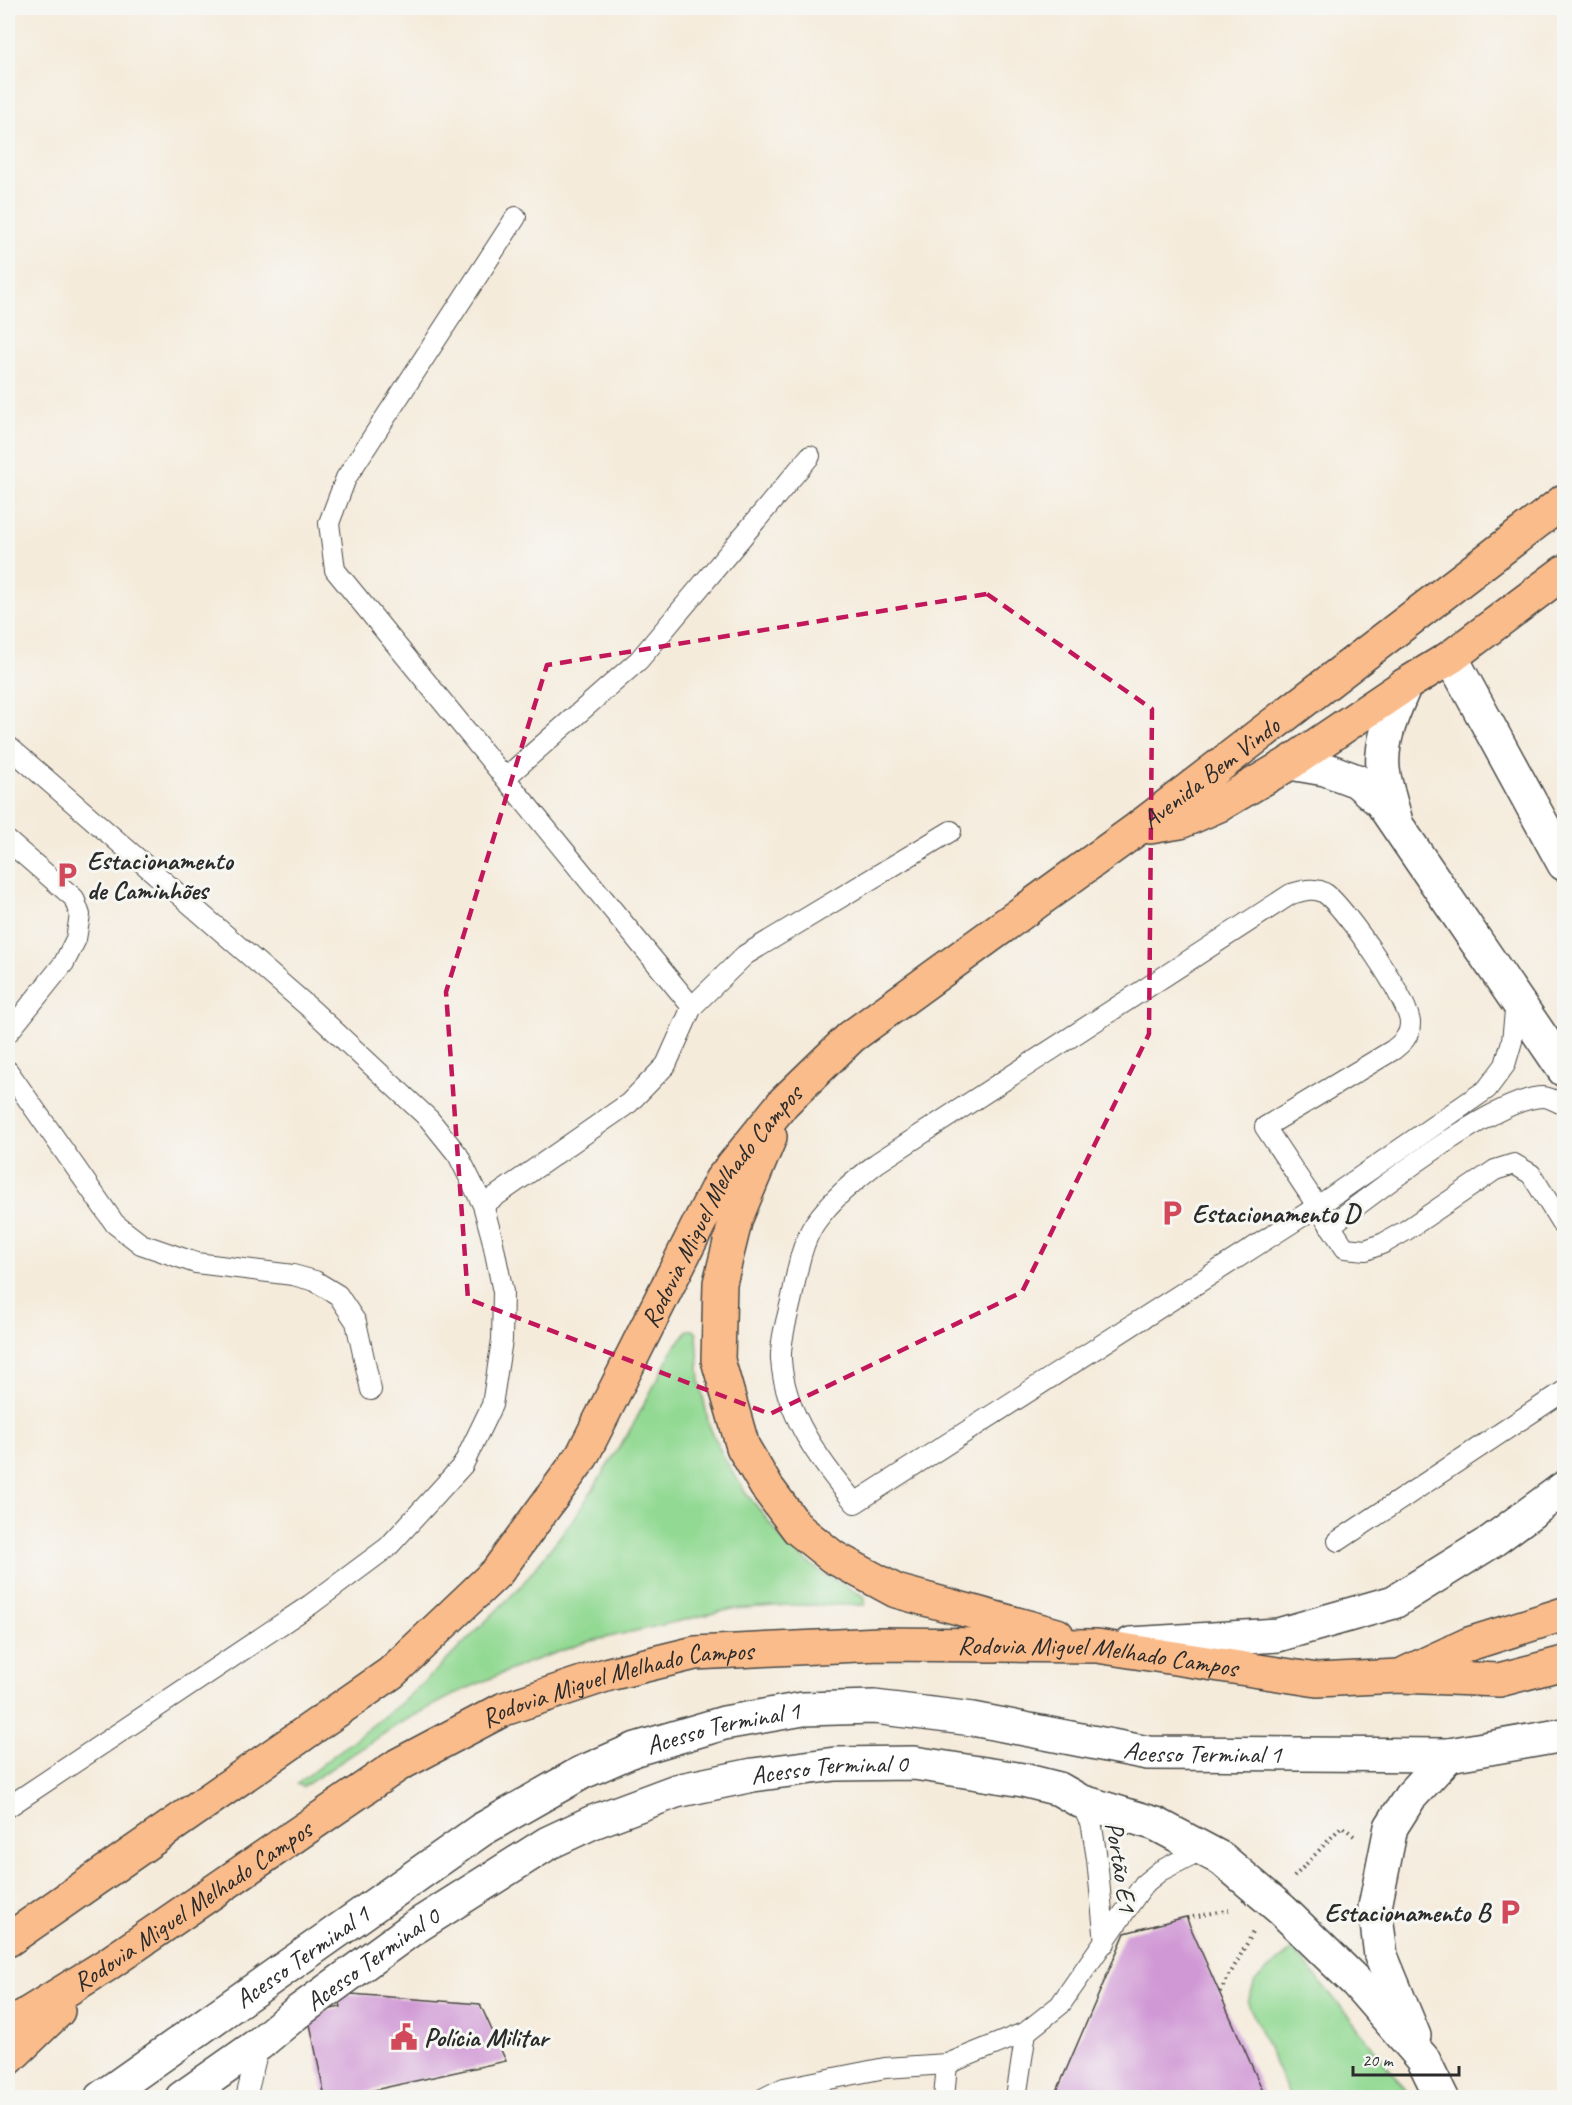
<svg xmlns="http://www.w3.org/2000/svg" width="1572" height="2105" font-family="Caveat,sans-serif">
	<style>
		.green { fill: #92d993; stroke: #5e825f; stroke-width: 1.5 }
		.building { fill: #d098d5 }
		.lines { fill: none; stroke-linecap: round; stroke-linejoin: round }
		.lane-casing { stroke: #494845; stroke-width: 22 }
		.street-casing { stroke: #494845; stroke-width: 36 }
		.primary-casing { stroke: #494845; stroke-width: 36 }
		.path { stroke: #494845; stroke-width: 4; stroke-dasharray: 1.5 4.5; stroke-linecap: butt }
		.lane { stroke: #fff; stroke-width: 20 }
		.street { stroke: #fff; stroke-width: 33 }
		.primary { stroke: #fabc8b; stroke-width: 33 }
		.marked { fill: none; stroke: #c2185b; stroke-width: 4.5; stroke-dasharray: 12 8; stroke-linejoin: round }
		.labels { text-anchor: middle; dominant-baseline: central; stroke-width: 6; stroke-linejoin: round; paint-order: stroke }
		.street-label { font-size: 26px; fill: #2b2b2b; stroke: #f6f6f2 }
		.poi-label { font-size: 26px; font-weight: bold; fill: #2b2b2b; stroke: #f6f6f2; text-anchor: start }
	</style>
	<rect width="100%" height="100%" fill="#f6f6f2"/>
	<filter id="ink" filterUnits="userSpaceOnUse"><feTurbulence type="fractalNoise" baseFrequency=".0167" numOctaves="2"/><feDisplacementMap in="SourceGraphic" scale="12" xChannelSelector="R" yChannelSelector="G"/><feConvolveMatrix kernelMatrix="1 2 1 2 8 2 1 2 1" color-interpolation-filters="sRGB"/></filter>
	<filter id="wash" filterUnits="userSpaceOnUse"><feTurbulence type="fractalNoise" baseFrequency=".008" numOctaves="4" result="noise"/><feDisplacementMap in="SourceGraphic" scale="24" xChannelSelector="R" yChannelSelector="G"/><feGaussianBlur stdDeviation="1.35" result="paint"/><feColorMatrix in="noise" values="0 0 0 0 0 0 0 0 0 0 0 0 0 0 0 0 0 1.4 0 .05"/><feComposite in="paint" operator="in"/></filter>
	<g filter="url(#wash)">
		<rect width="100%" height="100%" fill="#f5ebdb"/>
		<g class="green">
			<polygon points="688,1330 694,1330 697,1334 700,1382 709,1425 724,1458 744,1490 790,1549 824,1574 865,1597 865,1605 789,1605 732,1609 587,1642 527,1663 461,1691 400,1723 303,1787 297,1784 401,1703 443,1664 520,1587 576,1516 633,1425 674,1348"/>
			<polygon points="1293,1949 1351,2019 1411,2097 1290,2097 1248,2003 1255,1981"/>
		</g>
		<g id="blocks">
			<g class="building">
				<polygon points="1186,1917 1266,2098 1054,2098 1125,1933"/>
				<polygon points="338,1993 480,2004 506,2061 338,2098 325,2098 308,2014 341,2007"/>
			</g>
		</g>
	</g>
	<g filter="url(#ink)">
		<use href="#blocks" fill-opacity="0" stroke="#494845" stroke-width="1.5"/>
		<g class="lines">
			<defs>
				<g id="lane">
					<polyline points="516,217 346,478 329,523 335,570 692,1007"/>
					<polyline points="8,746 312,1010 429,1119 458,1155 483,1205 492,1238 503,1292 502,1340 492,1405 463,1465 388,1547 310,1605 8,1807"/>
					<polyline points="505,778 639,660 810,456"/>
					<polyline points="8,841 74,898 80,915 76,939 64,963 8,1033"/>
					<path d="M1516,1002L1512,1041L1505,1065L1487,1089L1318,1206L855,1503C821,1463 784,1413 781,1359C780,1339 788,1316 792,1297C797,1272 801,1244 815,1223C832,1199 854,1181 877,1163L1291,894C1302,891 1315,886 1326,894C1345,908 1411,1002 1410,1024C1410,1036 1402,1043 1393,1050L1265,1127L1345,1248L1366,1250L1384,1243L1405,1231L1495,1170L1514,1164L1531,1174L1564,1227"/>
					<polyline points="8,1071 115,1224 141,1244 196,1263 293,1275 315,1281 338,1295 356,1322 371,1390"/>
					<polyline points="483,1205 629,1103 666,1065 692,1007 745,955 951,831"/>
					<path d="M1330,1226C1372,1195 1495,1097 1543,1097C1549,1097 1558,1102 1564,1105"/>
					<polyline points="1338,1541 1564,1391"/>
					<polyline points="1080,1801 1092,1827 1097,1859 1105,1943"/>
					<polyline points="246,2098 259,2045"/>
					<polyline points="764,2098 784,2088 885,2068 947,2064 1026,2032 1060,2005 1144,1884 1160,1871 1203,1849"/>
					<polyline points="944,2098 947,2064"/>
					<polyline points="1016,2098 1026,2032"/>
				</g>
				<g id="street">
					<polyline points="1451,657 1564,864"/>
					<polyline points="1290,763 1325,769 1357,781 1381,802 1564,1070"/>
					<path d="M1395,818C1391,804 1387,790 1384,776C1378,744 1393,713 1405,685"/>
					<polyline points="1131,1644 1278,1635 1394,1602 1492,1541 1564,1488"/>
					<polyline points="1414,2036 1381,1956 1375,1907 1391,1827 1410,1797 1449,1755"/>
					<path id="s1" d="M101,2098L481,1830L581,1773L636,1749L724,1723L803,1709L874,1707L973,1719L1148,1753L1449,1755L1564,1735"/>
					<path id="s2" d="M182,2098L259,2044L295,2014L412,1929L548,1843L593,1822L676,1791L753,1775L835,1764L914,1763L1023,1780L1059,1789L1080,1801L1156,1824L1222,1859L1282,1910L1356,1982L1423,2059L1442,2098"/>
				</g>
				<g id="primary">
					<polyline points="1150,827 1180,822 1219,805 1290,763 1405,685 1451,657 1564,572"/>
					<polyline points="770,1137 736,1218 720,1283 718,1360 743,1447 766,1486 798,1529 833,1557 896,1591 1057,1635"/>
					<polyline points="1406,1673 1469,1644 1564,1614"/>
					<path id="s3" d="M8,1940L391,1673L497,1572L582,1456L721,1180L784,1102L851,1037L1137,829L1564,501"/>
					<path id="s4" d="M8,2026L105,1966L398,1765L504,1709L609,1674L695,1653L879,1644L1097,1646L1317,1680L1399,1676L1499,1680L1564,1663"/>
					<polyline points="8,2059 58,2011"/>
				</g>
			</defs>
			<use href="#lane" class="lane-casing"/>
			<use href="#street" class="street-casing"/>
			<use href="#primary" class="primary-casing"/>
			<g class="path">
				<polyline points="1294,1877 1342,1826 1354,1836"/>
				<polyline points="1187,1918 1229,1910"/>
				<polyline points="1220,1992 1254,1931"/>
			</g>
			<use href="#lane" class="lane"/>
			<use href="#street" class="street"/>
			<use href="#primary" class="primary"/>
		</g>
	</g>
	<path class="marked" d="M987,594L1152,709L1149,1034L1022,1292L770,1414L468,1299L446,992L547,665Z"/>
	<defs>
		<symbol id="parking-bare" viewBox="-9 -9 18 18"><path d="M-3.5-5.5H1a3.5 3.5 0 0 1 0 7H-1V5.5H-3.5ZM-1-3.4V-.6H.8a1.4 1.4 0 0 0 0-2.8Z" fill="#d1495b" stroke="#f6f6f2" stroke-width="2.5" paint-order="stroke"/></symbol>
		<symbol id="civic-bare" viewBox="-9 -9 18 18"><path d="M-.6-6.5H3V-4.5H.6V-3L4-1V1h2V6H-6V1h2V-1L-.6-3ZM-1.2 2.5V6h2.4V2.5Z" fill="#d1495b" stroke="#f6f6f2" stroke-width="2.5" paint-order="stroke"/></symbol>
	</defs>
	<g fill-rule="evenodd">
		<use href="#parking-bare" x="48" y="856" width="38" height="38"/>
		<use href="#parking-bare" x="1153" y="1194" width="38" height="38"/>
		<use href="#parking-bare" x="1491" y="1893" width="38" height="38"/>
		<use href="#civic-bare" x="385" y="2018" width="38" height="38"/>
	</g>
	<g class="labels">
		<g class="street-label">
			<text stroke="none"><textPath href="#s3" startOffset="1706">Avenida Bem Vindo</textPath></text>
			<text stroke="none"><textPath href="#s3" startOffset="1044">Rodovia Miguel Melhado Campos</textPath></text>
			<text stroke="none"><textPath href="#s4" startOffset="1192">Rodovia Miguel Melhado Campos</textPath></text>
			<text stroke="none"><textPath href="#s4" startOffset="706">Rodovia Miguel Melhado Campos</textPath></text>
			<text stroke="none"><textPath href="#s1" startOffset="730">Acesso Terminal 1</textPath></text>
			<text stroke="none"><textPath href="#s1" startOffset="1216">Acesso Terminal 1</textPath></text>
			<text stroke="none"><textPath href="#s2" startOffset="740">Acesso Terminal 0</textPath></text>
			<text transform="translate(1121 1867) rotate(81)">Portão E1</text>
			<text stroke="none"><textPath href="#s4" startOffset="220">Rodovia Miguel Melhado Campos</textPath></text>
			<text stroke="none"><textPath href="#s1" startOffset="246">Acesso Terminal 1</textPath></text>
			<text stroke="none"><textPath href="#s2" startOffset="236">Acesso Terminal 0</textPath></text>
		</g>
		<g class="poi-label">
			<text x="87" y="860">Estacionamento<tspan x="87" dy="30">de Caminhões</tspan></text>
			<text x="1192" y="1213">Estacionamento D</text>
			<text x="1490" y="1912" text-anchor="end">Estacionamento B</text>
			<text x="424" y="2037">Polícia Militar</text>
		</g>
	</g>
	<rect width="1572" height="2105" fill="none" stroke="#f6f6f2" stroke-width="30"/>
	<path d="M1353 2066v9h106v-9" fill="none" stroke="#2b2b2b" stroke-width="3"/>
	<text x="1362" y="2066" font-size="18" fill="#2b2b2b" stroke="#f6f6f2" stroke-width="4.5" paint-order="stroke">20 m</text>
</svg>
